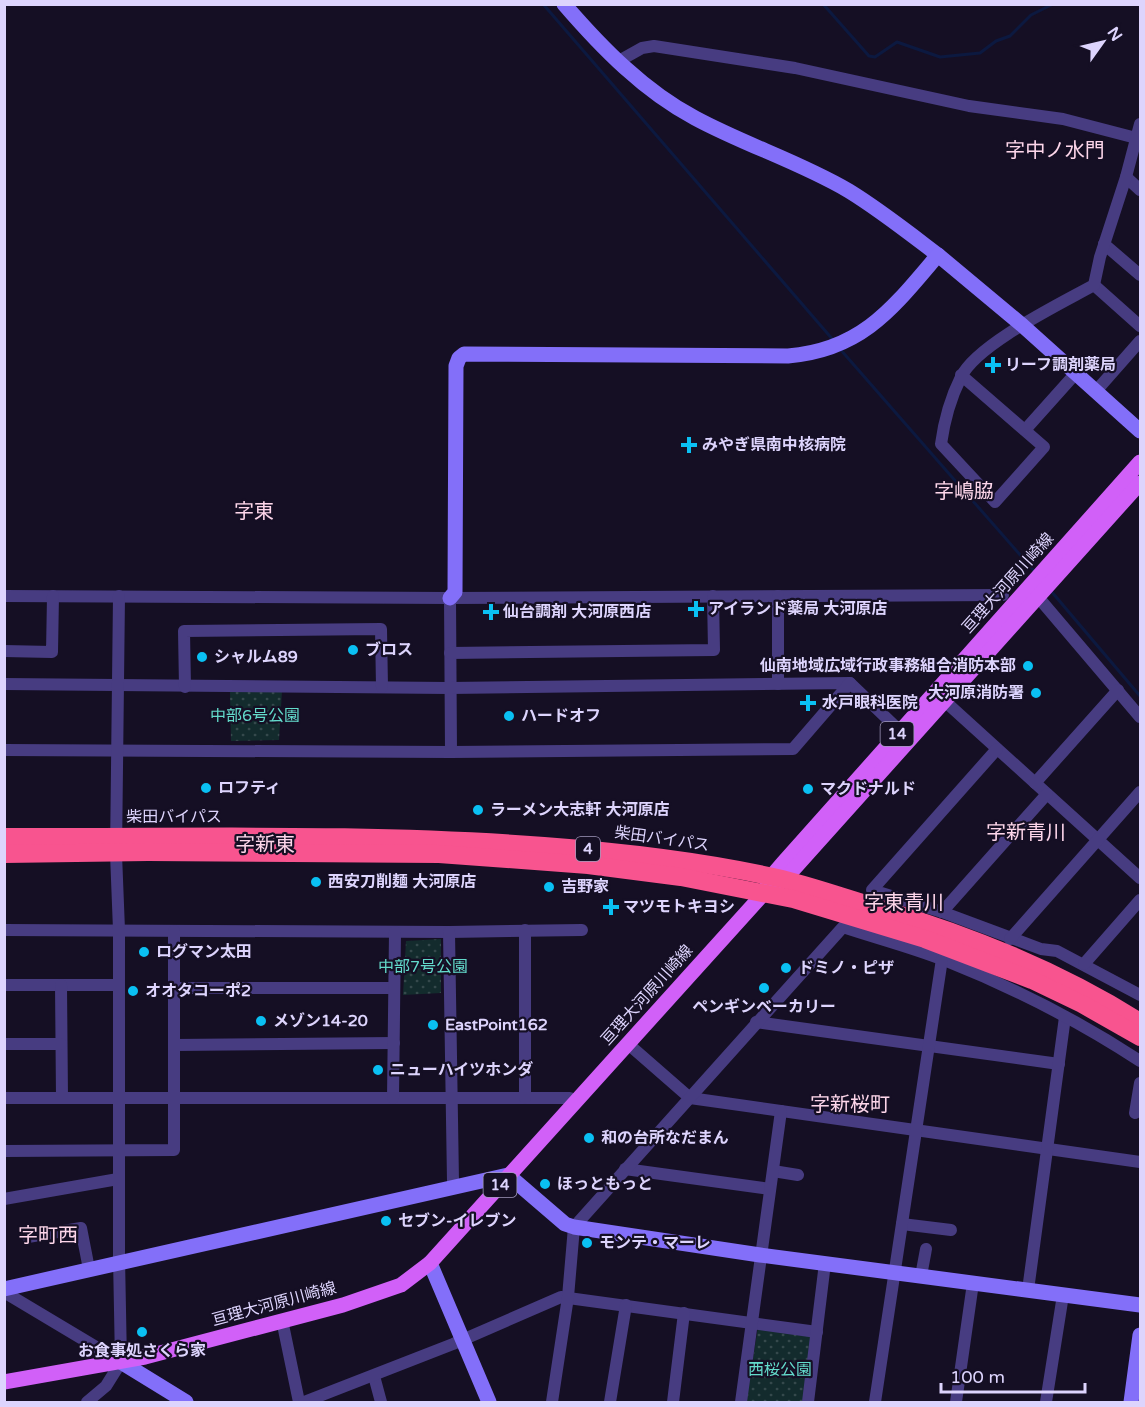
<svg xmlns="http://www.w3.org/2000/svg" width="1145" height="1407" font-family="'Varela Round','Noto Sans JP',sans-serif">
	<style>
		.park { fill: url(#park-dots) }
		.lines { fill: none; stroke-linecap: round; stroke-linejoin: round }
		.stream { stroke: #0c1940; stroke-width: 3 }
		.street { stroke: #473c81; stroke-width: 12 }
		.secondary { stroke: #836ff9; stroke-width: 15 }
		.primary { stroke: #d160f8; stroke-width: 15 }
		.highway { stroke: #f8548f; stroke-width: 18 }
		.poi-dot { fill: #0ac0f3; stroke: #150f24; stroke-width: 2 }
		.labels { text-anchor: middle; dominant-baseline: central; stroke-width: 4.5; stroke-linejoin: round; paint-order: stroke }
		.shield { fill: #150f24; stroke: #a199bc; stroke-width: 1.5 }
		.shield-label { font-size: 15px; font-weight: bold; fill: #ddd4fd }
		.poi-label { font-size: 16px; font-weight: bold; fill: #ddd4fd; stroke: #150f24; text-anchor: start }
		.street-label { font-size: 16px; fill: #ddd4fd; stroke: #150f24 }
		.park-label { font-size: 16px; fill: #63dacb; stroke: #150f24 }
		.quarter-label { font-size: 20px; fill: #fdd6ea; stroke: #150f24 }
	</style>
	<defs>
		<pattern id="park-dots" width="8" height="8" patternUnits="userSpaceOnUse" patternTransform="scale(1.5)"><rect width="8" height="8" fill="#132b2d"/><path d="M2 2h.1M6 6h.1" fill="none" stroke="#35494c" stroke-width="1.8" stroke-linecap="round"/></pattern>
	</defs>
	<rect width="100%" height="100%" fill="#150f24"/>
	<g class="park">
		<polygon points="282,691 279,740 231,741 230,692"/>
		<polygon points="441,939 441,993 403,995 406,941"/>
		<polygon points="758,1327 814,1337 804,1402 746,1402"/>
	</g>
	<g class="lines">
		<g class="stream">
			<polyline points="543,4 834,341"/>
			<polyline points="823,4 869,56 875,57 897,42 940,57 980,53 996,41 1010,36 1031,15 1053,4"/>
			<polyline points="840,349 1035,572"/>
			<polyline points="1051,591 1140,696"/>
		</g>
		<g class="street">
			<polyline points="617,62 642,48 654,46 795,68 969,106 1063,119 1140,139"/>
			<polyline points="1126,177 1140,190"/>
			<polyline points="1104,244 1140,275"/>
			<polyline points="1094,285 1140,326"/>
			<path d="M961,375L1044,447L995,502L941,444C944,422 951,397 961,377C977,344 1060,304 1094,285L1100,257L1126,177L1140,124"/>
			<polyline points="1096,391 1140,341"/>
			<polyline points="1025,430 1076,373"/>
			<polyline points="4,596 450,598 1003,595"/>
			<polyline points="778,596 778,684"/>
			<polyline points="1038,597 1140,717"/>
			<polyline points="450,598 451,752"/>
			<polyline points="4,651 52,652 53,596"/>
			<polyline points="450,653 714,650 713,596"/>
			<polyline points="4,684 449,688 850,683 900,731"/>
			<polyline points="185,687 184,631 381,629 382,687"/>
			<polyline points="938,695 1140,878"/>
			<polyline points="997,749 872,890 942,912 1041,949 1057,951 1140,995"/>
			<polyline points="4,750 451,752 793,749 850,683"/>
			<polyline points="1035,783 1118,690"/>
			<polyline points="942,912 1047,794"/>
			<polyline points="4,930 449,932 582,930"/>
			<polyline points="449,932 453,1181 455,1187"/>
			<polyline points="1010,939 1140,792"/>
			<polyline points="1084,964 1140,900"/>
			<polyline points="4,985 119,985"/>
			<polyline points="61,985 62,1098"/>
			<polyline points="174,988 394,988"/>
			<polyline points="756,1022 1059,1064"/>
			<polyline points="627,1043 690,1098 1140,1162"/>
			<polyline points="4,1044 61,1044"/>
			<polyline points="174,1045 394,1043"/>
			<polyline points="4,1098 570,1098 574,1102"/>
			<polyline points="393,1098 395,932"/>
			<polyline points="525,1098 525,930"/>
			<polyline points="1135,1113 1140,1083"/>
			<polyline points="4,1151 174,1150 174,931"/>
			<polyline points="625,1169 770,1189"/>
			<polyline points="773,1171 798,1175"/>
			<polyline points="4,1199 118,1179"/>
			<polyline points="902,1224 951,1230"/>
			<polyline points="28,1237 81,1228 89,1269"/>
			<polyline points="921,1276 926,1249"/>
			<polyline points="4,1290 9,1295 121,1362"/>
			<polyline points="1028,1290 1065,1017"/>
			<polyline points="282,1320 299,1402"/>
			<polyline points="374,1376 381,1402"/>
			<polyline points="87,1402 106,1386 121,1362 119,1258 119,930 116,854 119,596"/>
			<polyline points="304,1402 453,1344 561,1297 817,1332"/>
			<path d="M552,1402L568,1297L574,1227L843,927C876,938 911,947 944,960C1012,987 1079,1021 1140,1061"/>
			<polyline points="610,1402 626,1305"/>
			<polyline points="673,1402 684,1313"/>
			<polyline points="741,1402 781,1111"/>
			<polyline points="808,1402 825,1263"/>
			<polyline points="875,1402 942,959"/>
			<polyline points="956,1402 973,1283"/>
			<polyline points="1046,1402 1063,1295"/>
		</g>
		<g class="secondary">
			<path d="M564,4C602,48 644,91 695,118C745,145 800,162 849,191C880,210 909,233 938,255"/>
			<path d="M450,598L455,592L456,366L459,358L464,354L788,356C862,350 893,308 938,255L1022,325L1140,431"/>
			<polyline points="430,1263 489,1402"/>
			<polyline points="4,1289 508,1175 565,1224 574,1227 760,1255 1140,1305"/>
			<polyline points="121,1362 186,1402"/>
			<polyline points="1131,1402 1140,1335"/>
		</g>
		<g class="primary">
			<polyline points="767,885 771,877 783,863 1140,462"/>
			<polyline points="4,1382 145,1357 343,1305 401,1285 430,1263 764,893 784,880 1140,483"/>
		</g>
		<g class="highway">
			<path d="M4,837C184,838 365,832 544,846C624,852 704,861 782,879C814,887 846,898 878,908C970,935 1059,971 1140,1022"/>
			<polyline points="4,854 148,852 439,854 588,865 681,877 793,899 925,939 1032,980 1082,1004 1140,1037"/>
		</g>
	</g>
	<g class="poi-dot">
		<path d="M990 356h6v6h6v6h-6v6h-6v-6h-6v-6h6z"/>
		<path d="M686 436h6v6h6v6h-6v6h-6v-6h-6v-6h6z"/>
		<path d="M693 600h6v6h6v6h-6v6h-6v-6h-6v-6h6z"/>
		<path d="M488 603h6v6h6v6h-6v6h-6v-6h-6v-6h6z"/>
		<circle cx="353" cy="650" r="6"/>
		<circle cx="202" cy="657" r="6"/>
		<circle cx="1028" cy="666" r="6"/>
		<circle cx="1036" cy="693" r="6"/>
		<path d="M805 694h6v6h6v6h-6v6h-6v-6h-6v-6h6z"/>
		<circle cx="509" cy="716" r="6"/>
		<circle cx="206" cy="788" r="6"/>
		<circle cx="808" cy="789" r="6"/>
		<circle cx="478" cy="810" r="6"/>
		<circle cx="316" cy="882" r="6"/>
		<circle cx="549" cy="887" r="6"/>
		<path d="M608 898h6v6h6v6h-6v6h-6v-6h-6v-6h6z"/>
		<circle cx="144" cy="952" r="6"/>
		<circle cx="786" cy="968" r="6"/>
		<circle cx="764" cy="988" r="6"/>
		<circle cx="133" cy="991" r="6"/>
		<circle cx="261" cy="1021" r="6"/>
		<circle cx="433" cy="1025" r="6"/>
		<circle cx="378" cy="1070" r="6"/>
		<circle cx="589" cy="1138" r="6"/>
		<circle cx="545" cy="1184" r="6"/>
		<circle cx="386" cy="1221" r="6"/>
		<circle cx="587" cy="1243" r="6"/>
		<circle cx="142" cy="1332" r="6"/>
	</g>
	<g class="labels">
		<g class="shield">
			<rect x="880.5" y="722" width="33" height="24" rx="4.5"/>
			<rect x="576" y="837" width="24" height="24" rx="4.5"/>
			<rect x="483.5" y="1173" width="33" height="24" rx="4.5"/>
		</g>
		<g class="shield-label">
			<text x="897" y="734">14</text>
			<text x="588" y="849">4</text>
			<text x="500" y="1185">14</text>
		</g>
		<g class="poi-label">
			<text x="1005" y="365">リーフ調剤薬局</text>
			<text x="702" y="445">みやぎ県南中核病院</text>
			<text x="708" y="609">アイランド薬局 大河原店</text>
			<text x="503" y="612">仙台調剤 大河原西店</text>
			<text x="365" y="650">ブロス</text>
			<text x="214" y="657">シャルム89</text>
			<text x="1016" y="666" text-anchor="end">仙南地域広域行政事務組合消防本部</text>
			<text x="1024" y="693" text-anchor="end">大河原消防署</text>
			<text x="822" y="703">水戸眼科医院</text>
			<text x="521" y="716">ハードオフ</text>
			<text x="218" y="788">ロフティ</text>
			<text x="820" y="789">マクドナルド</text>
			<text x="490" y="810">ラーメン大志軒 大河原店</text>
			<text x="328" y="882">西安刀削麺 大河原店</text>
			<text x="561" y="887">吉野家</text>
			<text x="623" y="907">マツモトキヨシ</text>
			<text x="156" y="952">ログマン太田</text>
			<text x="798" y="968">ドミノ・ピザ</text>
			<text x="145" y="991">オオタコーポ2</text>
			<text x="764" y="1007" text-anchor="middle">ペンギンベーカリー</text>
			<text x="273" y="1021">メゾン14-20</text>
			<text x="445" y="1025">EastPoint162</text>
			<text x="390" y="1070">ニューハイツホンダ</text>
			<text x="601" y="1138">和の台所なだまん</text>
			<text x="557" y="1184">ほっともっと</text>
			<text x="398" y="1221">セブン-イレブン</text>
			<text x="599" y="1243">モンテ・マーレ</text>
			<text x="142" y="1351" text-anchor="middle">お食事処さくら家</text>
		</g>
		<g class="street-label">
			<text transform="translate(1008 583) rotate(-48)">亘理大河原川崎線</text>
			<text x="174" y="817">柴田バイパス</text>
			<text transform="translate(662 839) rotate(8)">柴田バイパス</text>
			<text transform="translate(647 995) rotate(-48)">亘理大河原川崎線</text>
			<text transform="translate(274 1304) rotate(-15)">亘理大河原川崎線</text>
		</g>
		<g class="park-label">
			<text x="255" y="716">中部6号公園</text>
			<text x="423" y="967">中部7号公園</text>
			<text x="780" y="1370">西桜公園</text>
		</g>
		<g class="quarter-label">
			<text x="1055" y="151">字中ノ水門</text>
			<text x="964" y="492">字嶋脇</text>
			<text x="254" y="512">字東</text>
			<text x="1026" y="833">字新青川</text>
			<text x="265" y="845">字新東</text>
			<text x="904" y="903">字東青川</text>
			<text x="850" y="1105">字新桜町</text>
			<text x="48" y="1236">字町西</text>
		</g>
	</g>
	<rect width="1145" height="1407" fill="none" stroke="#ddd4fd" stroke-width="12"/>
	<g transform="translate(1103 42) rotate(56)" stroke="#150f24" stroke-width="4.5" paint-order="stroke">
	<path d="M0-4.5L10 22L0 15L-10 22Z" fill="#ddd4fd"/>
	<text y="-9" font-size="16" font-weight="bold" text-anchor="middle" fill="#ddd4fd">N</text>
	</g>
	<path d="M941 1383v9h144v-9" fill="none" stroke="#ddd4fd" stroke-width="3"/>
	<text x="950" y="1383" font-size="18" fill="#ddd4fd" stroke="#150f24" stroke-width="4.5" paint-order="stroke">100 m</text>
</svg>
